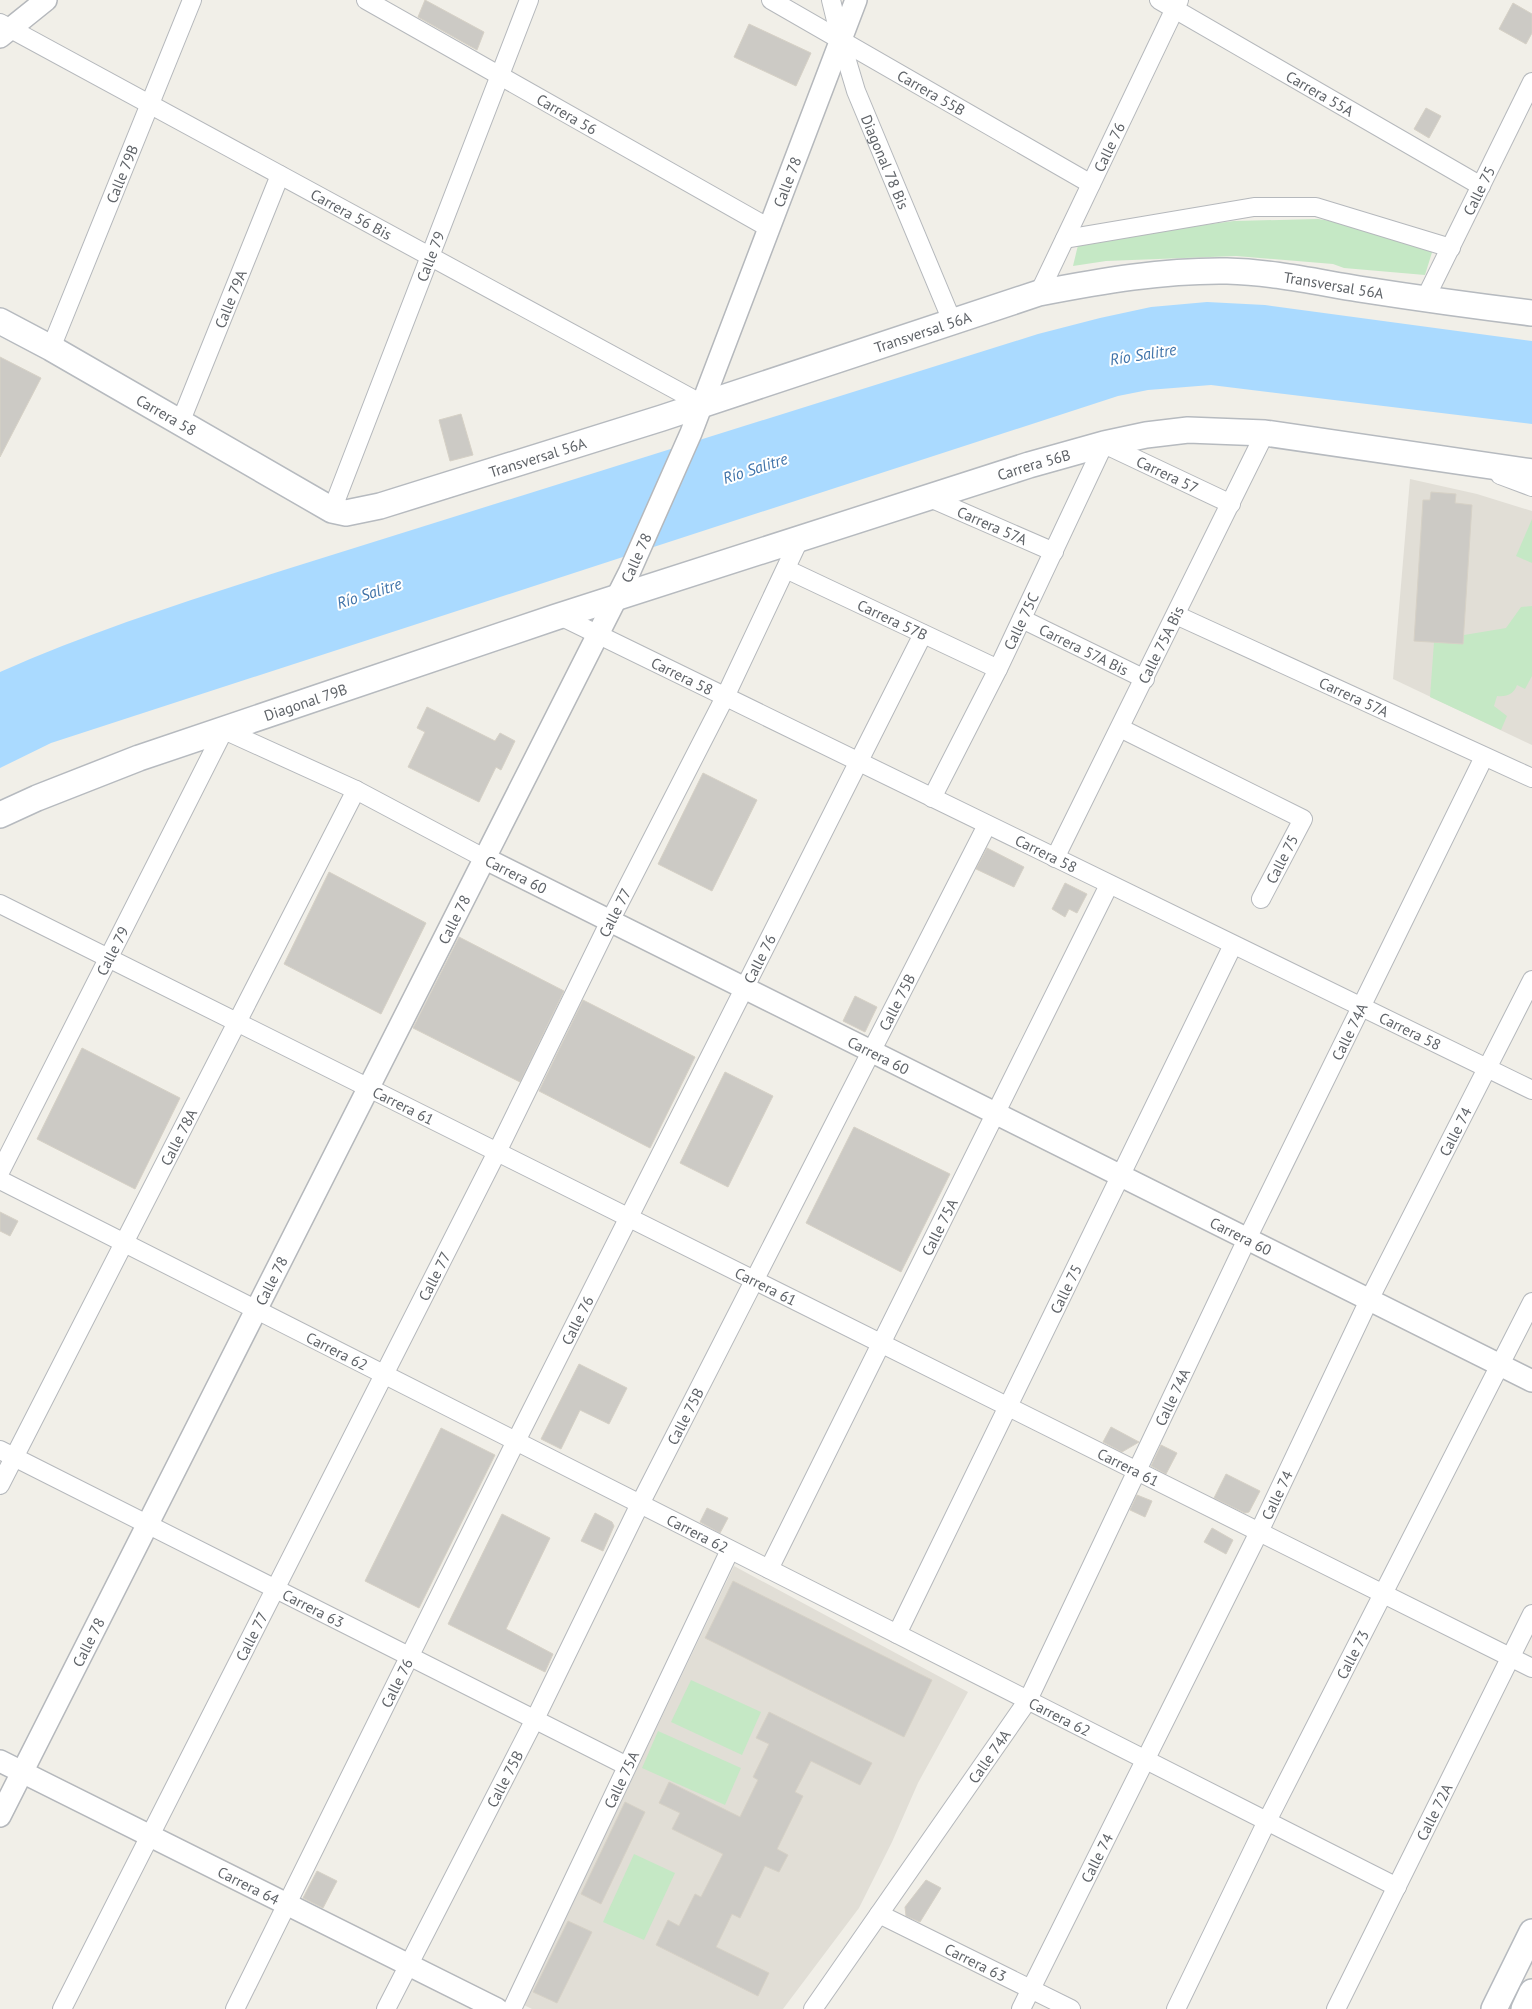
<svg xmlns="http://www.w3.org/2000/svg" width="1532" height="2009" font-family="'PT Sans',sans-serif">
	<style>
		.education { fill: #e1ded6 }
		.green { fill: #c5e8c5 }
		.water { fill: #aadaff }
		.building { fill: #cccac5; stroke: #d6d1c6 }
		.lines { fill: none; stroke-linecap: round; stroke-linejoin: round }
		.minor-casing { stroke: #b5b8bc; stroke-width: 20 }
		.tertiary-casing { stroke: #b5b8bc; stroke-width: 24 }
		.secondary-casing { stroke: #b6babf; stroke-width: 28 }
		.minor { stroke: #fff; stroke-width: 18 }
		.tertiary { stroke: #fff; stroke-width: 21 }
		.secondary { stroke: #fff; stroke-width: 25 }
		.labels { text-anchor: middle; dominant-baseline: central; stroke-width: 4; stroke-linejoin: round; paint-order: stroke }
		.street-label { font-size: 15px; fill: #5f6368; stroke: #fff }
		.water-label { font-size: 16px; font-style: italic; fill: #4174aa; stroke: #fff }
	</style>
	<rect width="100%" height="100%" fill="#f1efe8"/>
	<g class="education">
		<polygon points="1410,479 1477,494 1532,511 1532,745 1393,679"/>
		<polygon points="734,1566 968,1692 918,1783 892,1842 859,1908 783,2009 532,2009 524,2005"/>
	</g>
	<g class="green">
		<polygon points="1318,219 1382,229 1434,246 1425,275 1344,268 1333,264 1236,256 1106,261 1073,266 1079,241 1234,221"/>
		<polygon points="1532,519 1532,563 1516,556"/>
		<path d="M1532,606V676L1525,689L1517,685C1514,694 1507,697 1497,696L1494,706L1507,716L1501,730L1430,697L1434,642L1463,644L1464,635L1506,628L1521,607Z"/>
		<polygon points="691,1680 761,1712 742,1755 671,1722"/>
		<polygon points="658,1731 741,1768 725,1805 642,1768"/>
		<polygon points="634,1854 675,1873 644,1940 603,1922"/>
	</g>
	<path class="water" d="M1207,302L1265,305L1532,341V424L1211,385L1148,390L1118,396L51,743L0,768V672C92,631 188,601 284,570L1038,334L1100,318L1151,307Z"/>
	<g class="building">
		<polygon points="425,0 484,32 477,50 418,17"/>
		<polygon points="1513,3 1532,14 1532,33 1526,44 1499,29"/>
		<polygon points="749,24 811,53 796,86 734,57"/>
		<polygon points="1426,108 1441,116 1429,138 1414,129"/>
		<polygon points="0,357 41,378 0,457"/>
		<polygon points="461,414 473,455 450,461 439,420"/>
		<polygon points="1431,492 1456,494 1455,503 1472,505 1463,644 1414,641 1423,500 1430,500"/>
		<polygon points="427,707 495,741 500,733 515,741 501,770 496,767 479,802 408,767 425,732 417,728"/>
		<polygon points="703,773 757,800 712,891 658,864"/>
		<polygon points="987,848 1024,867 1014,887 976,869"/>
		<polygon points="329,872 426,923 381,1014 284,964"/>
		<polygon points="1065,883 1087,894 1077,913 1069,909 1065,917 1052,909"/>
		<polygon points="459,937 564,991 520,1082 413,1028"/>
		<polygon points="855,996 877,1007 865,1032 843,1021"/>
		<polygon points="583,1000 695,1057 650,1148 539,1091"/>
		<polygon points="82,1048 180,1098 135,1189 37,1139"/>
		<polygon points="725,1072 773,1096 728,1187 680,1163"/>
		<polygon points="854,1127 950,1174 901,1272 806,1223"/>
		<polygon points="0,1212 18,1221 10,1236 0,1231"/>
		<polygon points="579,1364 627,1388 609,1424 580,1410 561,1449 541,1439"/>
		<polygon points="1111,1427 1139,1442 1122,1452 1103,1442"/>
		<polygon points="441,1428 495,1455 419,1608 365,1581"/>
		<polygon points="1161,1445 1177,1453 1166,1474 1151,1466"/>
		<polygon points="1226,1474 1260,1491 1249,1512 1245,1513 1214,1498"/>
		<polygon points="1137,1495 1152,1501 1145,1517 1130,1510"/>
		<polygon points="707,1508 728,1518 720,1533 700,1522"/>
		<polygon points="595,1513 612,1522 614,1526 603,1551 581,1541"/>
		<polygon points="502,1514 550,1538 506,1629 553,1654 545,1672 448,1624"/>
		<polygon points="1212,1528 1233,1540 1226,1554 1204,1542"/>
		<polygon points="733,1581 932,1680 904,1737 705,1638"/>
		<polygon points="769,1712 872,1763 860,1785 811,1761 795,1792 803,1796 777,1849 788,1855 779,1872 765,1866 740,1918 732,1914 716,1947 769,1973 758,1996 656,1945 668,1920 679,1926 695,1894 701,1897 723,1854 672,1829 680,1813 659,1803 669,1782 740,1817 758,1780 753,1777 769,1744 756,1738"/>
		<polygon points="625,1802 645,1812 601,1904 581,1894"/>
		<polygon points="317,1871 337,1881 323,1908 303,1898"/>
		<polygon points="926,1880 941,1888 920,1922 906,1916 905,1907"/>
		<polygon points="568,1921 592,1932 557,2003 533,1992"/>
	</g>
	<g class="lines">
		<defs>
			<g id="minor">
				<path id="s1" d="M366,0L769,228"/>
				<path id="s2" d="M771,0L1091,184"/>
				<path id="s3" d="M831,0L841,41L856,91L952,321"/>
				<path id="s4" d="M1159,0L1481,186"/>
				<path id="s5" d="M0,23L702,404"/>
				<polyline points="1065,239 1254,207 1316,207 1451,248"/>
				<path id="s6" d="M1039,293L1179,0"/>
				<path id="s7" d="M1425,299L1532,82"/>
				<path id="s8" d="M51,348L192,0"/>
				<path id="s9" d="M180,423L280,175"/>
				<polyline points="1500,475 1532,487"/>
				<path id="s10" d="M930,498L1054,552"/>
				<path id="s11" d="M332,510L529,0"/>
				<path id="s12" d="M786,569L998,669"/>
				<path id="s13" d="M1176,615L1532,778"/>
				<path id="s14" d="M560,616L1532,1090"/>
				<path id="s15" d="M1022,619L1145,679"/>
				<polyline points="1120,728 1303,819 1261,899"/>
				<path id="s16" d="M932,798L998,669L1104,444L1231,504"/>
				<path id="s17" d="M1055,858L1265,433"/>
				<path id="s18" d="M0,904L1532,1668"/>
				<path id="s19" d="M0,1172L224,730L356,790L484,858"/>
				<path id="s20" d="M0,1180L1397,1887"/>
				<path id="s21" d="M0,1450L627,1766"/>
				<path id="s22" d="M0,1485L356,790"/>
				<path id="s23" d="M769,1569L1109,885"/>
				<path id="s24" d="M897,1634L1233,945"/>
				<path id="s25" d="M879,1914L1071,2009"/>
				<path id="s26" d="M62,2009L497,1152L610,921L725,697L800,538"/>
				<path id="s27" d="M235,2009L516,1441L923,634"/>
				<path id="s28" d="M386,2009L535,1719L640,1504L987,825"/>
				<path id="s29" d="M512,2009L730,1550"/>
				<path id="s30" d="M813,2009L1028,1700L1247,1239L1484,757"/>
				<path id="s31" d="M1021,2009L1259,1532L1369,1300L1532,980"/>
				<path id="s32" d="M1176,2009L1267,1821L1532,1302"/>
				<path id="s33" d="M1336,2009L1532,1614"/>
			</g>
			<g id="tertiary">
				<polyline points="0,37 46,0"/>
				<path id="s34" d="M484,858L1532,1381"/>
				<path id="s35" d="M0,1761L497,2009"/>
				<path id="s36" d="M0,1816L629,573L691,433L856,0"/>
			</g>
			<g id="secondary">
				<path id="s37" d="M0,321L51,348L332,510L346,513L380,506L662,418L1039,293C1101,281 1164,270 1227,271C1272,272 1316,282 1359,289C1417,298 1474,306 1532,313"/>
				<path id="s38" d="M0,815L37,798L139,758L556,617L1029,465L1104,444L1146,435L1188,430L1265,433L1532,472"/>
				<polyline points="1494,2009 1532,1932"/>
				<polyline points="1524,2009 1532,1992"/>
			</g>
		</defs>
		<use href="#minor" class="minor-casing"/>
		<use href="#tertiary" class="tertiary-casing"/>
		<use href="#secondary" class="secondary-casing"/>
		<use href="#minor" class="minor"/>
		<use href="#tertiary" class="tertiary"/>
		<use href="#secondary" class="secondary"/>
	</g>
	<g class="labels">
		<g class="street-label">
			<text stroke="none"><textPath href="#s2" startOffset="185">Carrera 55B</textPath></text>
			<text stroke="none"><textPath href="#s4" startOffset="186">Carrera 55A</textPath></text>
			<text stroke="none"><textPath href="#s1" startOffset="231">Carrera 56</textPath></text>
			<text stroke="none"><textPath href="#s6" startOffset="162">Calle 76</textPath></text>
			<text stroke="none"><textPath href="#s3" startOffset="171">Diagonal 78 Bis</textPath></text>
			<text stroke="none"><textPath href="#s8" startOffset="188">Calle 79B</textPath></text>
			<text stroke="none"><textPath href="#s36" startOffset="1815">Calle 78</textPath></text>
			<text stroke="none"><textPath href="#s7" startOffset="121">Calle 75</textPath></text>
			<text stroke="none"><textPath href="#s5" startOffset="400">Carrera 56 Bis</textPath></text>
			<text stroke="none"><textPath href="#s11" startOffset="272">Calle 79</textPath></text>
			<text stroke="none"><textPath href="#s37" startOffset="1421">Transversal 56A</textPath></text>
			<text stroke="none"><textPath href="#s9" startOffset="134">Calle 79A</textPath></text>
			<text stroke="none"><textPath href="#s37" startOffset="1001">Transversal 56A</textPath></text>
			<text stroke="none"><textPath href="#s37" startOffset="191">Carrera 58</textPath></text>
			<text stroke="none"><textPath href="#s37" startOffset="596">Transversal 56A</textPath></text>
			<text stroke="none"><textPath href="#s38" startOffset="1092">Carrera 56B</textPath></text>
			<text stroke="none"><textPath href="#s16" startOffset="464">Carrera 57</textPath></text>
			<text stroke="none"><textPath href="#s10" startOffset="68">Carrera 57A</textPath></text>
			<text stroke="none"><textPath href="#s36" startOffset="1410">Calle 78</textPath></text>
			<text stroke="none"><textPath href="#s12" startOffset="118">Carrera 57B</textPath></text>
			<text stroke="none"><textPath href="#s16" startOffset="198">Calle 75C</textPath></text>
			<text stroke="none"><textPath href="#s17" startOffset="238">Calle 75A Bis</textPath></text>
			<text stroke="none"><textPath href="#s15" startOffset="69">Carrera 57A Bis</textPath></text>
			<text stroke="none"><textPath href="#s14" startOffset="136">Carrera 58</textPath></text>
			<text stroke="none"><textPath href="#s13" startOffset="196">Carrera 57A</textPath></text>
			<text stroke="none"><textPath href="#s38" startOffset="326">Diagonal 79B</textPath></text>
			<text stroke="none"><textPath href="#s14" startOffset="541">Carrera 58</textPath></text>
			<text transform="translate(1282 859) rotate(-63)">Calle 75</text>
			<text stroke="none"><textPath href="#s34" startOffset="36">Carrera 60</textPath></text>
			<text stroke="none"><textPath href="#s26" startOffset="1228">Calle 77</textPath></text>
			<text stroke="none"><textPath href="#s36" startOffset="1005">Calle 78</textPath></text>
			<text stroke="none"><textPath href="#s19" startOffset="248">Calle 79</textPath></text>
			<text stroke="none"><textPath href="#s27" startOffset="1174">Calle 76</textPath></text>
			<text stroke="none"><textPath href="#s28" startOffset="1129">Calle 75B</textPath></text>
			<text stroke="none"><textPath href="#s14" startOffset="946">Carrera 58</textPath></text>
			<text stroke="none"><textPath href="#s30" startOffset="1118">Calle 74A</textPath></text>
			<text stroke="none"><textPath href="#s34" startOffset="441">Carrera 60</textPath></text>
			<text stroke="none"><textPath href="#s18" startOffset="451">Carrera 61</textPath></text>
			<text stroke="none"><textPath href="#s31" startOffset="979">Calle 74</textPath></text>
			<text stroke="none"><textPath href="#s22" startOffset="391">Calle 78A</textPath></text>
			<text stroke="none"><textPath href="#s23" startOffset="382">Calle 75A</textPath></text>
			<text stroke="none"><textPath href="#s34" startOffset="846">Carrera 60</textPath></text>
			<text stroke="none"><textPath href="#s26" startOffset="822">Calle 77</textPath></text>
			<text stroke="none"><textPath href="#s36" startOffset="600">Calle 78</textPath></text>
			<text stroke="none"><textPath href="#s18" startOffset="856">Carrera 61</textPath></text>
			<text stroke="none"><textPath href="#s24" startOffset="384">Calle 75</textPath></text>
			<text stroke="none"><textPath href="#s27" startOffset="769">Calle 76</textPath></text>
			<text stroke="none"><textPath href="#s20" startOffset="378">Carrera 62</textPath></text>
			<text stroke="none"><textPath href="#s30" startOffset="712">Calle 74A</textPath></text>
			<text stroke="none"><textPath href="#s28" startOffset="664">Calle 75B</textPath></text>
			<text stroke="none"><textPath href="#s18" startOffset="1261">Carrera 61</textPath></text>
			<text stroke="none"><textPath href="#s31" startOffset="574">Calle 74</textPath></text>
			<text stroke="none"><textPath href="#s20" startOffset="782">Carrera 62</textPath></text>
			<text stroke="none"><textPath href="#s21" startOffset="351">Carrera 63</textPath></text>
			<text stroke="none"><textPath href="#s26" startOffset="418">Calle 77</textPath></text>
			<text stroke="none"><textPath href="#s36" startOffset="195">Calle 78</textPath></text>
			<text stroke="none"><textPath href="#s32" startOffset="396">Calle 73</textPath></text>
			<text stroke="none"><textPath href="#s27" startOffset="364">Calle 76</textPath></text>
			<text stroke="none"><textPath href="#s20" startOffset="1188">Carrera 62</textPath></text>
			<text stroke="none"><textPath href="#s30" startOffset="308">Calle 74A</textPath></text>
			<text stroke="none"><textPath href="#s28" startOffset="259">Calle 75B</textPath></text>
			<text stroke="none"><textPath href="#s29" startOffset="254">Calle 75A</textPath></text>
			<text stroke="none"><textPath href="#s33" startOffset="220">Calle 72A</textPath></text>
			<text stroke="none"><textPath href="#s31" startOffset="169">Calle 74</textPath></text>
			<text stroke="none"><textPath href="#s35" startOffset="278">Carrera 64</textPath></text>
			<text stroke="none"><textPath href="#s25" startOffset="108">Carrera 63</textPath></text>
		</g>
		<g class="water-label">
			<text transform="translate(1143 354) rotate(-9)">Río Salitre</text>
			<text transform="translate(755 468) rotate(-18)">Río Salitre</text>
			<text transform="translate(369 593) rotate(-18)">Río Salitre</text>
		</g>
	</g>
</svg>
